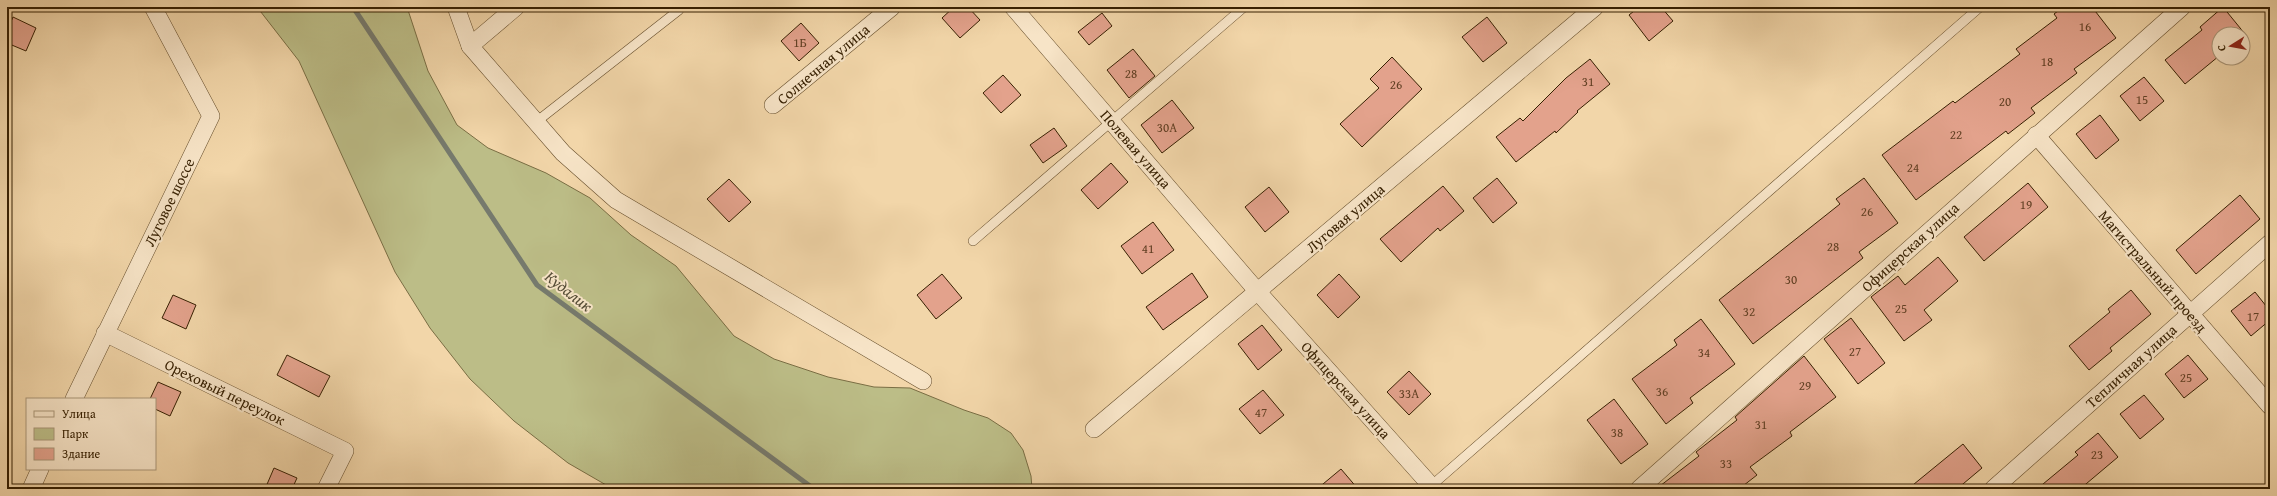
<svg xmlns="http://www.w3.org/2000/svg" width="2277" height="496" font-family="'Gentium Book Plus',serif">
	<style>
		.green { fill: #bcbd87; stroke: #7a6e44 }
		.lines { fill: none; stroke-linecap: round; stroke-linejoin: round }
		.stream { stroke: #767a6d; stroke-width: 5 }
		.building { fill: #e3a28c; stroke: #372002 }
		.lane-casing { stroke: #664e2c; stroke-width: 10 }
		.street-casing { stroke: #664e2c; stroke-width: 18 }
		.lane { stroke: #f7e4c7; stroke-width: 9 }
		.street { stroke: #f7e4c7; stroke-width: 17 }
		.labels { text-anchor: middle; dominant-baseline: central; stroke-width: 4; stroke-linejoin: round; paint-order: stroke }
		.number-label { font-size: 13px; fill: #624024 }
		.street-label { font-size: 15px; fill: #372002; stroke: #f7e4c7 }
		.water-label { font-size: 16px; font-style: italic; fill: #564d37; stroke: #f7e4c7 }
	</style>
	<rect width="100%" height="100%" fill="#f2d6a9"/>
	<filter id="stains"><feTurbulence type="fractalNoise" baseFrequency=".005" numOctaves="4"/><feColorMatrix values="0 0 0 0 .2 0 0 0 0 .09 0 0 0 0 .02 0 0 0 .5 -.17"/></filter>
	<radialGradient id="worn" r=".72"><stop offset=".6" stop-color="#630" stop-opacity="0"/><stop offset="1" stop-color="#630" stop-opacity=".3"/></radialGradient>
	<polygon class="green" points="257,7 407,7 428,71 457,125 488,148 546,173 590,198 631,235 676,266 734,336 774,359 828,377 874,387 910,388 964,410 988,418 1011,433 1023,450 1031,476 1032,489 613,489 568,463 514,421 470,379 430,328 395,272 299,61"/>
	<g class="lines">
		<polyline class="stream" points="353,7 537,285 814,489"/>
	</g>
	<g class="building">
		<polygon points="954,7 968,7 980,20 960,38 942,18"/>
		<polygon points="1639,7 1661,7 1673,21 1649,41 1629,15"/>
		<polygon points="2063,7 2092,7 2116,38 2074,69 2077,73 2031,108 2035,113 2008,134 2006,131 1916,200 1882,155 1953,101 1955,103 2020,54 2016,49 2057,18 2054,14"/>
		<polygon points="2223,7 2245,34 2219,34 2219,56 2185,84 2165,60 2202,30 2200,27"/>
		<polygon points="1102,13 1112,26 1089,45 1078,32"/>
		<polygon points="13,17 36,28 26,51 7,43 7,31"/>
		<polygon points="1487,17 1507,43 1483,62 1462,37"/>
		<polygon points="801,23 819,43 799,61 781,41"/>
		<polygon points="1133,49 1155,76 1129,98 1107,70"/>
		<polygon points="1392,57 1422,89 1362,147 1340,124 1379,88 1370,79"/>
		<polygon points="1590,59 1610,84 1577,111 1578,112 1556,133 1555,131 1516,162 1496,137 1520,118 1523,121 1566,78"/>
		<polygon points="1003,75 1021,95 1001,113 983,93"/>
		<polygon points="2144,77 2164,101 2140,121 2120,96"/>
		<polygon points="1172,100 1194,128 1162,153 1141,125"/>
		<polygon points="2100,115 2119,140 2096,159 2076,134"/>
		<polygon points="1054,128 1067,146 1043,163 1030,145"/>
		<polygon points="1111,163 1128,182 1098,209 1081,190"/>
		<polygon points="1497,178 1517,203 1493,223 1473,198"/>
		<polygon points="1864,178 1898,223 1859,252 1863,258 1753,344 1719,300 1840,204 1836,199"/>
		<polygon points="729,179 751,202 729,222 707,199"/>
		<polygon points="2028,183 2048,207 1984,261 1964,237"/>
		<polygon points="1443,186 1464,211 1440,231 1438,228 1401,262 1380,239"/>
		<polygon points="1269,187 1289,212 1265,232 1245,207"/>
		<polygon points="2240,195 2260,219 2196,274 2176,250"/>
		<polygon points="1153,222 1174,250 1142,274 1121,246"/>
		<polygon points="1938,257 1958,281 1924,310 1932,320 1904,341 1871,297 1898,276 1905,285"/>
		<polygon points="1192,273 1208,297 1163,330 1146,307"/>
		<polygon points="942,274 962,298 936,319 917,295"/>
		<polygon points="1339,274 1360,297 1338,318 1317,295"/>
		<polygon points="2131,290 2151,314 2110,348 2112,351 2089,370 2069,346 2110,312 2108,309"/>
		<polygon points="2255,292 2270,311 2270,320 2251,336 2231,311"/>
		<polygon points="173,295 196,305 186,329 162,318"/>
		<polygon points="1851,318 1885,363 1858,384 1824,339"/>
		<polygon points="1701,319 1735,364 1690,398 1693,403 1666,424 1632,379 1677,345 1674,340"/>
		<polygon points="1262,325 1282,350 1258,370 1238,344"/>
		<polygon points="287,355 330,376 319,397 277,375"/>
		<polygon points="2188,355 2208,379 2184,398 2165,374"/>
		<polygon points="1804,356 1836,397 1790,432 1792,436 1750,467 1757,475 1739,489 1656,489 1699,456 1696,452 1737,420 1735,417"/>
		<polygon points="1409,371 1431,394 1409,415 1387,392"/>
		<polygon points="158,382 181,392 170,416 155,409 155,399 150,399"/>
		<polygon points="1263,390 1284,415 1260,434 1239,409"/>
		<polygon points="2144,395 2164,419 2140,439 2120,414"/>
		<polygon points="1614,399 1648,444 1621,464 1587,420"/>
		<polygon points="2098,433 2118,457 2080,489 2037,489 2078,455 2075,452"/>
		<polygon points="1963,444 1982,468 1957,489 1908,489"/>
		<polygon points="274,468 297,478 292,489 265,489"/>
		<polygon points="1341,469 1358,489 1317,489"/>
	</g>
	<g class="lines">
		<defs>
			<g id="lane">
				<polyline points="536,122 679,10"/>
				<polyline points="973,241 1244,7"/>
				<polyline points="1431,486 1980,7"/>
			</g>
			<g id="street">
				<polyline points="456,7 470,46 563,153 616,200 923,381"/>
				<polyline points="1013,7 1258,292 1434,489"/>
				<polyline points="470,46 516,7"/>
				<polyline points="773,105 892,7"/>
				<polyline points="2036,135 2270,406"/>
				<polyline points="105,333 345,451 326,489"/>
				<polyline points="74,399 211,116 153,7"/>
				<polyline points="1094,429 1595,7"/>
				<polyline points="31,489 40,469"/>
				<polyline points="1639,489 2182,7"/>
				<polyline points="1993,489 2270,243"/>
			</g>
		</defs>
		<use href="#lane" class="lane-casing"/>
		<use href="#street" class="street-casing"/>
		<use href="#lane" class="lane"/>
		<use href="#street" class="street"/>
	</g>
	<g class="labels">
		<g class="number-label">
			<text x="2085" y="26">16</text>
			<text x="800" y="42">1Б</text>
			<text x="2047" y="61">18</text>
			<text x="1131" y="73">28</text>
			<text x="1588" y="81">31</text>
			<text x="1396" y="84">26</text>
			<text x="2142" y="99">15</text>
			<text x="2005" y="101">20</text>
			<text x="1167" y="127">30А</text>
			<text x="1956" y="134">22</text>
			<text x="1913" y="167">24</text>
			<text x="2026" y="204">19</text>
			<text x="1867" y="211">26</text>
			<text x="1833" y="246">28</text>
			<text x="1148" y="248">41</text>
			<text x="1791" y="279">30</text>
			<text x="1901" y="308">25</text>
			<text x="1749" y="311">32</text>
			<text x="2253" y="316">17</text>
			<text x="1855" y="351">27</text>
			<text x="1704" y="352">34</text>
			<text x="2186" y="377">25</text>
			<text x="1805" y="385">29</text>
			<text x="1662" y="391">36</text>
			<text x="1409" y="393">33А</text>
			<text x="1261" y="412">47</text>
			<text x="1761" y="424">31</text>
			<text x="1617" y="432">38</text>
			<text x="2097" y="454">23</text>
			<text x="1726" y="463">33</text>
		</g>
		<g class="street-label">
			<text transform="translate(823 64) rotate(-40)">Солнечная улица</text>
			<text transform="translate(1136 149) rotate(49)">Полевая улица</text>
			<text transform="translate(169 202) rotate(-64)">Луговое шоссе</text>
			<text transform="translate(1345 218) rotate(-40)">Луговая улица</text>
			<text transform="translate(1910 247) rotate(-42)">Офицерская улица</text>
			<text transform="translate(2153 271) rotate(49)">Магистральный проезд</text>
			<text transform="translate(2131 366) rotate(-42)">Тепличная улица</text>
			<text transform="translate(1346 390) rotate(48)">Офицерская улица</text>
			<text transform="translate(225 392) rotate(26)">Ореховый переулок</text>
		</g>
		<g class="water-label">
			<text transform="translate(569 291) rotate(38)">Кудалик</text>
		</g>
	</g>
	<rect width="2277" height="496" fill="none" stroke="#f2d6a9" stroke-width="24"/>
	<rect x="8" y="8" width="2261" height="480" fill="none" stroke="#372002" stroke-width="2"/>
	<rect x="12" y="12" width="2253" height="472" fill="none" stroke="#372002"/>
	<rect x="26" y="398" width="130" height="72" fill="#f7e4c7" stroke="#aa9678"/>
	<rect x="34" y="411" width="20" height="6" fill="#f7e4c7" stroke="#aa9678"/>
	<text x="62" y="418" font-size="12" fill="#372002">Улица</text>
	<rect x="34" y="428" width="20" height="12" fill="#bcbd87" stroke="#aa9678"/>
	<text x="62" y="438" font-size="12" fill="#372002">Парк</text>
	<rect x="34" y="448" width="20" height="12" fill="#e3a28c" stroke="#aa9678"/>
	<text x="62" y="458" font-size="12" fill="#372002">Здание</text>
	<g transform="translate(2231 46) rotate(259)"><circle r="19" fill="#f7e4c7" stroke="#aa9678"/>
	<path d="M0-3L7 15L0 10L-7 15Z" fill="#8f2418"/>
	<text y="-6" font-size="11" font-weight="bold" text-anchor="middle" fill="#372002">С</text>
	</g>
	<rect width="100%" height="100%" filter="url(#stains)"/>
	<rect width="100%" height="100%" fill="url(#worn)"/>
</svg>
